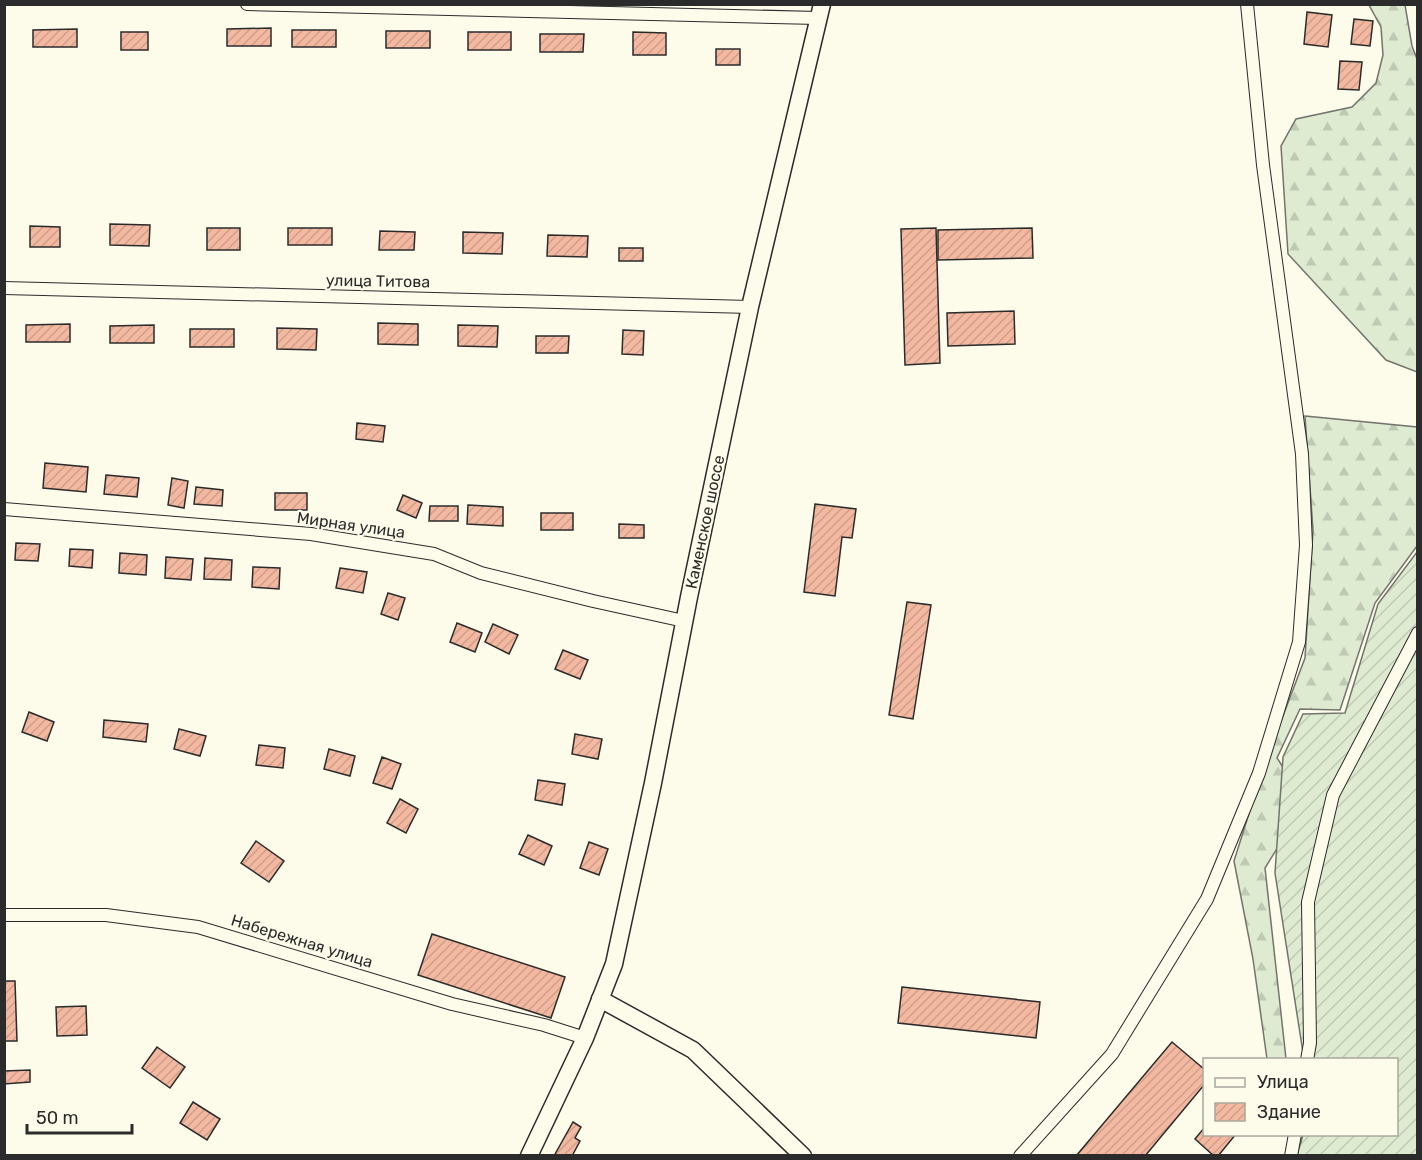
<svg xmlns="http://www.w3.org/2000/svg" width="1422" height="1160" font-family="Rubik,sans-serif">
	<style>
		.forest { fill: url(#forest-firs); stroke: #74746e; stroke-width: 1.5 }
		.garden { fill: url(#garden-furrows); stroke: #74746e; stroke-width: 1.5 }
		.building { fill: url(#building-hatch); stroke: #2b2b2b; stroke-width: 1.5 }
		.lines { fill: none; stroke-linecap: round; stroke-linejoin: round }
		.minor-casing { stroke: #2b2b2b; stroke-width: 14 }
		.tertiary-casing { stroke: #2b2b2b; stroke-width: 19 }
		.minor { stroke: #fdfbea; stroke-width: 12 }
		.tertiary { stroke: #fdfbea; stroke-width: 16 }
		.labels { text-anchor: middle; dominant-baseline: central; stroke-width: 4.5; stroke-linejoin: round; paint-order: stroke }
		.street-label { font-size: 16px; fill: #2b2b2b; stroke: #fdfbea }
	</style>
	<defs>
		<pattern id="forest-firs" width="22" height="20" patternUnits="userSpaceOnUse" patternTransform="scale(1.5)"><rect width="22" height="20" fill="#deebd1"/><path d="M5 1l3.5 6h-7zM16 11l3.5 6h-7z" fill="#bfcab4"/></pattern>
		<pattern id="garden-furrows" width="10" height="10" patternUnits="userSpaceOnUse" patternTransform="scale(1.5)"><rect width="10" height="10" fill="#deebd1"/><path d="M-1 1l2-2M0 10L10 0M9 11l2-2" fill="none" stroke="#bfcab4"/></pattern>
		<pattern id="building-hatch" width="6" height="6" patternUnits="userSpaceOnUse" patternTransform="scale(1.5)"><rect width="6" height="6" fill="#f2b8a0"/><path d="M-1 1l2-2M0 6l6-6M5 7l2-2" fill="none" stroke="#d09e8a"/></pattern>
	</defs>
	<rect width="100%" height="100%" fill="#fdfbea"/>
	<g class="forest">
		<polygon points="1369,5 1405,5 1412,46 1417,59 1417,372 1386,360 1288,254 1281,146 1296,119 1352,107 1376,83 1383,55 1381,27"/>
		<polygon points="1305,416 1417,427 1417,546 1375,603 1340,710 1300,709 1277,758 1290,778 1304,805 1265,868 1286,1059 1267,1059 1253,959 1234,861 1264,766 1305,658 1313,530"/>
	</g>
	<polygon class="garden" points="1417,552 1417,1155 1297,1155 1303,1135 1396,1134 1396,1060 1304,1059 1275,873 1283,757 1303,714 1345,713 1378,604"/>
	<g class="building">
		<polygon points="1307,12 1332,15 1328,47 1304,44"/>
		<polygon points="1354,19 1373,21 1370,46 1351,44"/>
		<polygon points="271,28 271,46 227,46 227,29"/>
		<polygon points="77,29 77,47 33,47 33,30"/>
		<rect x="292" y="30" width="44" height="17"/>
		<rect x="386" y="31" width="44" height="17"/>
		<rect x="121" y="32" width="27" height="18"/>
		<rect x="468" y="32" width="43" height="18"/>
		<polygon points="633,32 666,33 666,55 633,55"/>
		<polygon points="540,34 584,34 583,52 540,52"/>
		<rect x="716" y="49" width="24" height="16"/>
		<polygon points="1340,61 1362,62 1359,90 1338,89"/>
		<polygon points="110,224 150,225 149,246 110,245"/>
		<polygon points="30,226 60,227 60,247 30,247"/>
		<rect x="207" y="228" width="33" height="22"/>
		<rect x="288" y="228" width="44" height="17"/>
		<polygon points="936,228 940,363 905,365 901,229"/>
		<polygon points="1032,228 1033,258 938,260 938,230"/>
		<polygon points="380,231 415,232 414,250 379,250"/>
		<polygon points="463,232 503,233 502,254 463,253"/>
		<polygon points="548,235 588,236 587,257 547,256"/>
		<rect x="619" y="248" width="24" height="13"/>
		<polygon points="1014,311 1015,344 948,346 947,313"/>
		<polygon points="378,323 418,324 418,345 378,344"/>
		<polygon points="70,324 70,342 26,342 26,325"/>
		<polygon points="154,325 154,343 110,343 110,326"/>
		<polygon points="458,325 498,326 497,347 458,346"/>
		<polygon points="277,328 317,329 316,350 277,349"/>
		<rect x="190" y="329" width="44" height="18"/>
		<polygon points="623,330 644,331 643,355 622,354"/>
		<polygon points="536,336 569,336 568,353 536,353"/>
		<polygon points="357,423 385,426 383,442 356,439"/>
		<polygon points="45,463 88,467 86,492 43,488"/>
		<polygon points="106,475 139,478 137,497 104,494"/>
		<polygon points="172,478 188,481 184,508 168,505"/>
		<polygon points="196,487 223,490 222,506 194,504"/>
		<rect x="275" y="493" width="32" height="17"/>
		<polygon points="403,495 422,503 416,518 397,510"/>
		<polygon points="815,504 856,509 852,538 842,537 835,596 804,592"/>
		<polygon points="468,505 503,507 503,526 467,524"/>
		<polygon points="430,506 458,506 458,521 429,521"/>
		<rect x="541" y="513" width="32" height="17"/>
		<polygon points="619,524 644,525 644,538 619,538"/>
		<polygon points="16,543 40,544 38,561 15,560"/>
		<polygon points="70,549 93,550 92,568 69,566"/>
		<polygon points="120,553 147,555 146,575 119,573"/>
		<polygon points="166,557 193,559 191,580 165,578"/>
		<polygon points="205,558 232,560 231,580 204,579"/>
		<polygon points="253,567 280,568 279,589 252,587"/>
		<polygon points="340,568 367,572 363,593 336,588"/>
		<polygon points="388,593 405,598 398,620 381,614"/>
		<polygon points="907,602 931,605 913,719 889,715"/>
		<polygon points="457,623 482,633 475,652 450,642"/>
		<polygon points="493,624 518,635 509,654 485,642"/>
		<polygon points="563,650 588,660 580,679 555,669"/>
		<polygon points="29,712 54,722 47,741 22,732"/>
		<polygon points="104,720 148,724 146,742 103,737"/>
		<polygon points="179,729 206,736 200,756 174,749"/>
		<polygon points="575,734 602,739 598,759 572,754"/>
		<polygon points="259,745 285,748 283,768 256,765"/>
		<polygon points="329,749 355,756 350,776 324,769"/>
		<polygon points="382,757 401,764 392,789 373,783"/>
		<polygon points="538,780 565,784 562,805 535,800"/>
		<polygon points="400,799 418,809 406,833 387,823"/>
		<polygon points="528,835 552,846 544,865 519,854"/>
		<polygon points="256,841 284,861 269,882 241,863"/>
		<polygon points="589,842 608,849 599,875 580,868"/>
		<polygon points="432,934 565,977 551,1018 418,975"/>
		<polygon points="4,981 15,981 17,1041 4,1041"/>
		<polygon points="902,987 1040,1002 1036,1038 898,1023"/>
		<polygon points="86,1006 87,1035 57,1036 56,1007"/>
		<polygon points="1172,1042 1204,1069 1204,1085 1145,1156 1076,1156"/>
		<polygon points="157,1047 185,1067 170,1088 142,1068"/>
		<polygon points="30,1070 30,1082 4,1084 4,1071"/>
		<polygon points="193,1102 220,1119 207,1140 180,1123"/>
		<polygon points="573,1122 581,1127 575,1138 580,1141 572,1156 554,1156"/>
		<polygon points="1204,1128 1204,1134 1236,1134 1218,1156 1214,1156 1195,1139"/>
	</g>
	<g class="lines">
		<defs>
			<g id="minor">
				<polyline points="247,4 818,18"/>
				<polyline points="4,288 750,307"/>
				<polyline points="4,509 311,534 434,554 481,573 593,601 684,621"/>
				<polyline points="4,915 106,915 198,927 452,1004 544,1025 585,1038"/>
				<polyline points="1307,1060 1310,1043 1308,902 1333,795 1418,633"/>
				<polyline points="1020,1156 1112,1054 1207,899 1259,773 1299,642 1306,545 1302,454 1263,165 1247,4"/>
				<polyline points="1291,1156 1295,1134"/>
			</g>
			<g id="tertiary">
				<polyline points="600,999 693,1050 803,1156"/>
				<polyline points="529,1156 585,1038 614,964 653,783 689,597 750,307 822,4"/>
			</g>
		</defs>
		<use href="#minor" class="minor-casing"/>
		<use href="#tertiary" class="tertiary-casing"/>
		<use href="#minor" class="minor"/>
		<use href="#tertiary" class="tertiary"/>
	</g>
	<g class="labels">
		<g class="street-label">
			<text transform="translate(378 281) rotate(1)">улица Титова</text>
			<text transform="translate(705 522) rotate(-78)">Каменское шоссе</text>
			<text transform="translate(351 525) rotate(8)">Мирная улица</text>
			<text transform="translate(302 941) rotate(17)">Набережная улица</text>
		</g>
	</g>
	<rect width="1422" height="1160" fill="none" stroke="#2b2b2b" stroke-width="12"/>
	<rect x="1203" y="1058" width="195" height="78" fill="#fdfbea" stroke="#a9a89e" stroke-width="1.5"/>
	<rect x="1215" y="1078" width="30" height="9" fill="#fdfbea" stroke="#a9a89e" stroke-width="1.5"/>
	<text x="1257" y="1088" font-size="18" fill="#2b2b2b">Улица</text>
	<rect x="1215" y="1103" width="30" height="18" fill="url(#building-hatch)" stroke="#a9a89e" stroke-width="1.5"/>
	<text x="1257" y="1118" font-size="18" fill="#2b2b2b">Здание</text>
	<path d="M27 1124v9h105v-9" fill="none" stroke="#2b2b2b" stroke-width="3"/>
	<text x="36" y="1124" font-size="18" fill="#2b2b2b" stroke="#fdfbea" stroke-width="4.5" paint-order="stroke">50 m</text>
</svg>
